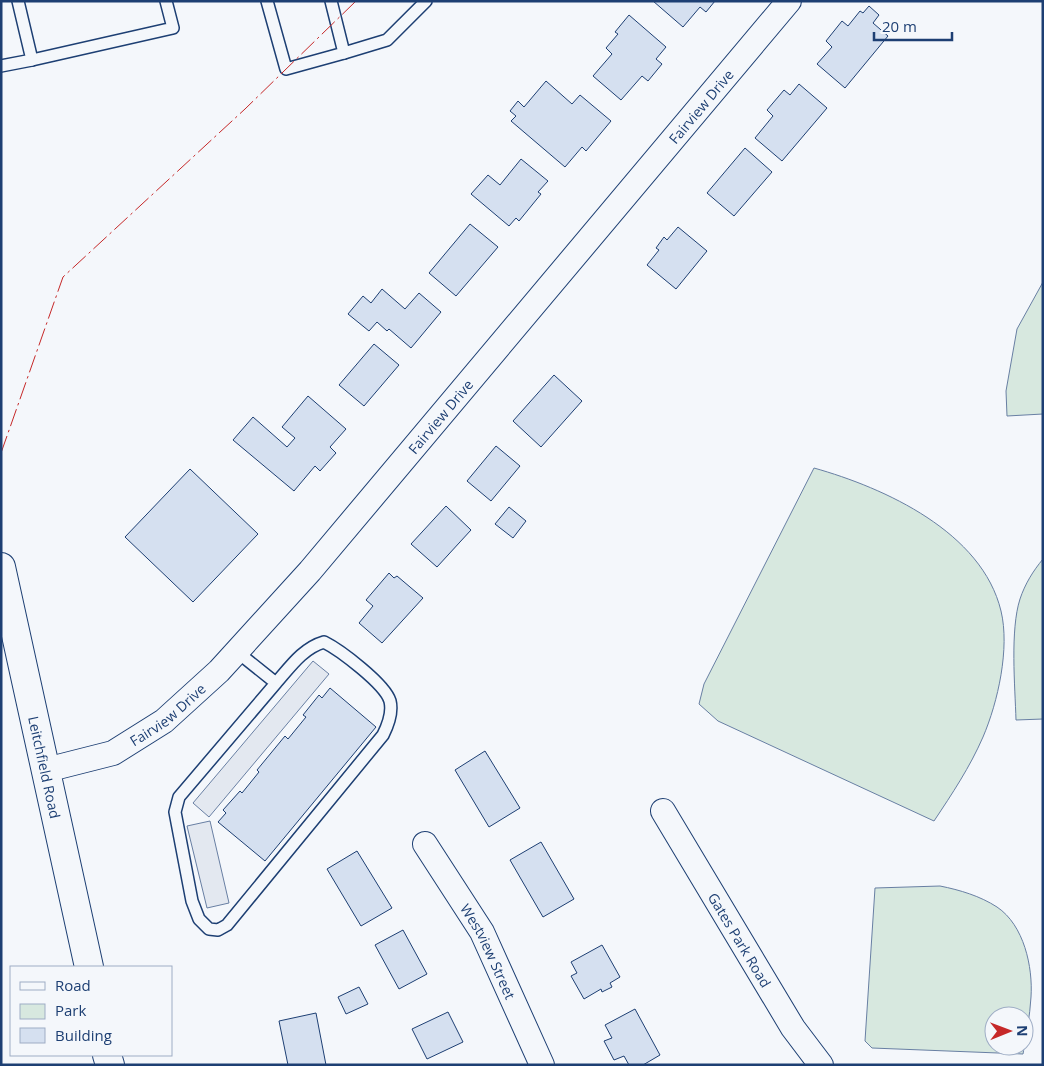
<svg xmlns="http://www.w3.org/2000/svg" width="1044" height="1066" font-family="'Open Sans',sans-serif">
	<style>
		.green { fill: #d7e8df; stroke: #687fa3; fill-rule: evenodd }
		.parking { fill: #e3e8f0; stroke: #687fa3 }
		.building { fill: #d5e0f0; stroke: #1d3f73 }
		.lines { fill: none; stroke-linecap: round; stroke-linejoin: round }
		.lane-casing { stroke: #1d3f73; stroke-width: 14 }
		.street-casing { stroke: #1d3f73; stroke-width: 26 }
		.primary-casing { stroke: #1d3f73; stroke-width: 30 }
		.lane { stroke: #f4f7fb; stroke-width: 11 }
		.street { stroke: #f4f7fb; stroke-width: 24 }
		.primary { stroke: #f4f7fb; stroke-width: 28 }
		.power { stroke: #c62828; stroke-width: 1; stroke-dasharray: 18 4 2.5 4; stroke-linecap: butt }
		.labels { text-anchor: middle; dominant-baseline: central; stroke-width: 4; stroke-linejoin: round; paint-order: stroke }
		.street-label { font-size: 14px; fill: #1d3f73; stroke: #f4f7fb }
	</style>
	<rect width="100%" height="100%" fill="#f4f7fb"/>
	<g class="green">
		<polygon points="1043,282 1043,414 1007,416 1006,391 1017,329"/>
		<path d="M814,468C885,488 982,532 1001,611C1010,648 998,702 983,737C970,767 952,794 934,821L718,721L699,704L704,684Z"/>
		<path d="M1043,559V719L1016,720C1015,686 1010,630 1020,599C1025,584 1033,571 1043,559Z"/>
		<path d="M940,886C960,890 980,896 997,907C1024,925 1033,967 1031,997C1030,1016 1026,1035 1023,1054L872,1048L865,1041L875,888ZM994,1016H1024V1046H994Z"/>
	</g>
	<g class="parking">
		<polygon points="313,661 329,674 209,817 193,803"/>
		<polygon points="210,821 229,903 207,908 187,826"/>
	</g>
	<g class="building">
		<polygon points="653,1 715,1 706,12 700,7 683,27"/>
		<polygon points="869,6 879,15 873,23 888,36 845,88 817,64 832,47 826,41 842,21 848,26 860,11 863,13"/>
		<polygon points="629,15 666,47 656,59 662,64 648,81 642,76 621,100 593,76 612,54 606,48 618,34 615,32"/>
		<polygon points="546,81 572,104 580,95 611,121 586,151 582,147 565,167 511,121 516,116 510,111 518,101 524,107"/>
		<polygon points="799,84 827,108 782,161 755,138 773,116 767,110 784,90 790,95"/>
		<polygon points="745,148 772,172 734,216 707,193"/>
		<polygon points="521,159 548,181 538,192 541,194 519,221 516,218 509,226 471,194 488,175 500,185"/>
		<polygon points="470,224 498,247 456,296 429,273"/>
		<polygon points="678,227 707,251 676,289 647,265 659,250 656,248 664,237 667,240"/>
		<polygon points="382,289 405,309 419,293 441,312 411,348 389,329 387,331 377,322 369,331 348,314 363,296 371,303"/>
		<polygon points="374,344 399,365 364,406 339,385"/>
		<polygon points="554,375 582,401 541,447 513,421"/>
		<polygon points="308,396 346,429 330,447 336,453 320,471 315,466 294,491 233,440 253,417 287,447 295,438 282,427"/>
		<polygon points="496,446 520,466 491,501 467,481"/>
		<polygon points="190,469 258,534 193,602 125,537"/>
		<polygon points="446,506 471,530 437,567 411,544"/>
		<polygon points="509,507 526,521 513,538 495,524"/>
		<polygon points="389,573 394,578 397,576 423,598 382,643 359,623 373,606 366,600"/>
		<polygon points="330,688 376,727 265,861 218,822 226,813 223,810 240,791 242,793 259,772 257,770 285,736 288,739 306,717 303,715 319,695 322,698"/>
		<polygon points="485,751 520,808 489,827 455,770"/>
		<polygon points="541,842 574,899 543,917 510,860"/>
		<polygon points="357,851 392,908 361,926 327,869"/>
		<polygon points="403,930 427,974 399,989 375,945"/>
		<polygon points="602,945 620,977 610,983 612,987 602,992 601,989 584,999 571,976 577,973 571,962"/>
		<polygon points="359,987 368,1004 346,1014 338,997"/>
		<polygon points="635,1009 660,1055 643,1065 629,1065 624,1056 614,1060 604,1041 612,1038 605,1025"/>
		<polygon points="448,1012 463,1042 427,1059 412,1029"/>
		<polygon points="316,1013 326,1065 288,1065 279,1021"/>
	</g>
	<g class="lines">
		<defs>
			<g id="lane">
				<polyline points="267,1 286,69 344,53 331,1"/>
				<polyline points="344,53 387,40 426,1"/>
				<polyline points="32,60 173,28 166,1"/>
				<polyline points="1,66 32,60 18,1"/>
				<path d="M236,651L276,683L179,797L175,812L192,901L199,919L209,929L218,930L227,925L383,735C388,725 393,713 390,701C385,684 340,650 324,642C303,648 290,667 276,683"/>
			</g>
			<g id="street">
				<path id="s1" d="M46,770L113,753L164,721L219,671L310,571L789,1"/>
				<path id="s2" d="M663,811L793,1028L821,1065"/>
				<path id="s3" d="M425,844L482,932L542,1065"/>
			</g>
			<g id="primary">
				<path id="s4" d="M1,567L89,967"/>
				<polyline points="107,1055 110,1065"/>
			</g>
		</defs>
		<use href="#lane" class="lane-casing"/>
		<use href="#street" class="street-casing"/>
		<use href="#primary" class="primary-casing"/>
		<use href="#lane" class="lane"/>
		<use href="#street" class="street"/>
		<use href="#primary" class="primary"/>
		<polyline class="power" points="1,453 63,277 245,109 356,1"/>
	</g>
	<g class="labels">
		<g class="street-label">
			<text stroke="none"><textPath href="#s1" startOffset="946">Fairview Drive</textPath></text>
			<text stroke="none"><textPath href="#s1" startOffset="541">Fairview Drive</textPath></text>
			<text stroke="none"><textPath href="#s1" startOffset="136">Fairview Drive</textPath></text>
			<text stroke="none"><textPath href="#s4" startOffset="205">Leitchfield Road</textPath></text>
			<text stroke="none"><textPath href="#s2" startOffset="150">Gates Park Road</textPath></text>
			<text stroke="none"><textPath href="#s3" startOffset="125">Westview Street</textPath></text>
		</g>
	</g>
	<rect width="1044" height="1066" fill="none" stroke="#1d3f73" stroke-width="5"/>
	<rect x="10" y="966" width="162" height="90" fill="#f4f7fb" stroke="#9eadc5"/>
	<rect x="20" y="982" width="25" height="8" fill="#f4f7fb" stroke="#9eadc5"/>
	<text x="55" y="991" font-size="15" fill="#1d3f73">Road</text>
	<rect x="20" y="1004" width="25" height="15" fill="#d7e8df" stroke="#9eadc5"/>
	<text x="55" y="1016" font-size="15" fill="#1d3f73">Park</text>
	<rect x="20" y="1028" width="25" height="15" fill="#d5e0f0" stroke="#9eadc5"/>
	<text x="55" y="1041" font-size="15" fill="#1d3f73">Building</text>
	<g transform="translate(1009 1031) rotate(89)"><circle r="24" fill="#f4f7fb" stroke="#9eadc5"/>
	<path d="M0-4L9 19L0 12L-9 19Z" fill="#c62828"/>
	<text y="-8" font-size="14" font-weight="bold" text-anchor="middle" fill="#1d3f73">N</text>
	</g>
	<path d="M874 32v8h78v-8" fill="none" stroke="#1d3f73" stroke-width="2.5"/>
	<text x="882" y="32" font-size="15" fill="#1d3f73" stroke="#f4f7fb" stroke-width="4" paint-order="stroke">20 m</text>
</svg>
